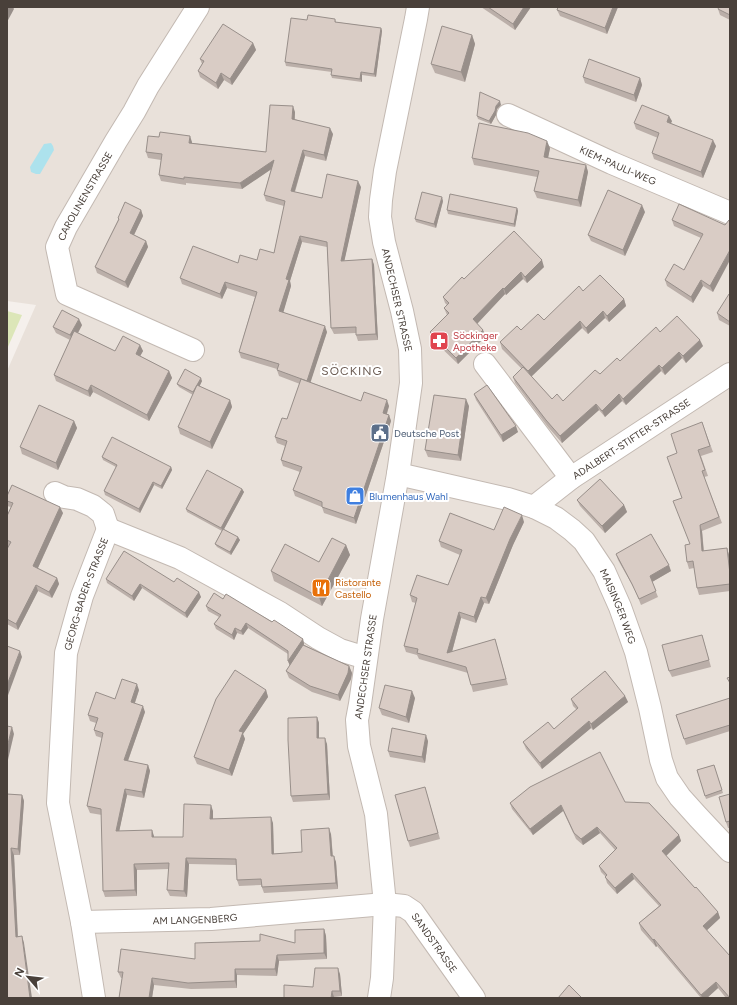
<svg xmlns="http://www.w3.org/2000/svg" width="737" height="1005" font-family="Figtree,sans-serif">
	<style>
		.residential { fill: #e9e1da }
		.green { fill: #dce6b8 }
		.water { fill: #ade2ed }
		.lines { fill: none; stroke-linecap: round; stroke-linejoin: round }
		.minor-casing { stroke: #c3b9b2; stroke-width: 24 }
		.minor { stroke: #fff; stroke-width: 22 }
		.wall { fill: #bbafa9 }
		.shaded-wall { fill: #988f8a }
		.building { fill: #d9ccc5; stroke: #988f8a }
		.labels { text-anchor: middle; dominant-baseline: central; stroke-width: 4; stroke-linejoin: round; paint-order: stroke }
		.street-label { font-size: 10px; fill: #49403a; stroke: #fff }
		.health-label { font-size: 10px; fill: #be3a42; stroke: #fff; text-anchor: start }
		.service-label { font-size: 10px; fill: #4e5e75; stroke: #fff; text-anchor: start }
		.shop-label { font-size: 10px; fill: #366cbe; stroke: #fff; text-anchor: start }
		.food-label { font-size: 10px; fill: #c56008; stroke: #fff; text-anchor: start }
		.quarter-label { font-size: 12px; letter-spacing: 1px; fill: #6b5b52; stroke: #fff }
	</style>
	<rect width="100%" height="100%" fill="#f5f0ec"/>
	<polygon class="residential" points="7,7 730,7 730,998 7,998 7,371 36,305 7,301"/>
	<polygon class="green" points="7,311 22,315 7,349"/>
	<polygon class="water" points="51,143 53,146 54,150 40,174 36,174 31,172 30,167 44,144"/>
	<g class="lines">
		<defs>
			<g id="minor">
				<path id="s1" d="M508,115L612,163L730,213"/>
				<path id="s2" d="M193,350L67,294L57,247L66,227L116,141L134,112L148,86L198,7"/>
				<polyline points="485,364 571,478"/>
				<path id="s3" d="M398,474L508,499L534,507L556,518L572,530L584,541L604,571L620,607L636,652L650,708L661,760L667,778L680,797L698,817L730,851"/>
				<polyline points="55,493 64,497 77,499 93,506 103,514 108,529"/>
				<path id="s4" d="M534,507L571,478L730,374"/>
				<path id="s5" d="M82,922L58,803L66,653L82,596L108,529L180,558L280,613L318,638L340,650L366,658"/>
				<path id="s6" d="M94,998L82,922L211,919L385,904L404,906L413,912L474,998"/>
				<path id="s7" d="M379,998L382,978L385,904L376,814L359,746L357,720L360,704L372,619L398,474L411,383L410,349L402,311L384,242L380,217L381,200L385,171L416,19L418,7"/>
			</g>
		</defs>
		<use href="#minor" class="minor-casing"/>
		<use href="#minor" class="minor"/>
	</g>
	<g class="wall">
		<polygon points="481,7 531,7 515,30"/>
		<polygon points="558,7 618,7 607,34 560,16 557,10"/>
		<polygon points="730,7 730,20 720,15 718,9"/>
		<polygon points="335,19 336,22 381,28 382,31 376,77 362,75 362,82 332,78 331,75 332,72 286,66 285,62 307,20"/>
		<polygon points="472,35 475,44 465,82 435,73 431,64"/>
		<polygon points="253,43 256,50 232,85 224,80 218,89 200,77 198,71 202,64 200,59"/>
		<polygon points="583,77 640,78 642,85 636,102 585,83"/>
		<polygon points="501,105 497,109 496,115 491,124 478,119 477,116"/>
		<polygon points="295,112 295,119 333,134 326,161 305,156 295,192 322,198 361,187 344,261 372,259 374,265 378,340 358,341 356,335 356,333 334,334 331,328 327,247 302,242 290,281 291,286 283,312 327,332 310,382 361,401 389,406 387,414 389,415 391,421 356,524 324,513 322,507 295,496 293,490 300,472 283,466 281,460 285,446 277,443 275,437 287,419 300,384 279,376 277,370 277,369 241,358 239,352 255,297 227,288 222,299 182,284 180,278 238,263 257,260 274,253 284,206 266,201 264,195 271,169 242,189 186,183 186,185 161,181 159,175 161,160 148,158 146,152 192,142 192,143 266,152"/>
		<polygon points="672,121 671,123 716,146 703,178 654,159 652,153 658,138 636,129 634,123"/>
		<polygon points="550,148 548,158 586,165 588,172 581,207 537,198 534,191 537,177 474,165 472,158"/>
		<polygon points="443,201 436,228 416,222 415,219"/>
		<polygon points="517,208 518,211 515,227 448,214 447,210"/>
		<polygon points="141,210 143,216 134,235 146,241 148,247 128,288 97,273 95,267 118,220 118,218"/>
		<polygon points="645,212 625,256 591,241 588,235"/>
		<polygon points="672,220 725,225 713,292 703,286 693,303 667,286 665,280 684,270 701,238 674,226"/>
		<polygon points="544,267 527,283 523,279 506,295 505,294 477,324 486,336 458,364 432,339 430,332 447,315 444,308 447,305 445,303 443,297 464,279"/>
		<polygon points="583,291 624,299 626,306 609,322 605,318 588,334 582,328 531,376 552,399 563,401 600,374 620,361 660,332 703,346 686,363 682,358 665,375 661,371 626,405 622,401 605,417 599,410 562,443 548,427 515,383 513,377 522,369 502,349 500,342 521,330 544,320"/>
		<polygon points="730,294 730,326 719,320 717,313"/>
		<polygon points="82,325 78,333 115,351 140,345 143,351 140,356 169,371 172,378 149,421 93,392 90,397 56,381 54,375 70,340 56,333 53,327"/>
		<polygon points="202,381 199,386 230,400 232,407 212,449 180,434 178,427 193,395 179,387 177,384"/>
		<polygon points="474,394 518,432 503,442 476,400"/>
		<polygon points="469,406 461,461 428,457 425,450"/>
		<polygon points="74,421 77,428 58,470 22,454 20,447"/>
		<polygon points="702,422 713,452 701,456 708,476 704,477 722,523 702,531 704,551 727,548 729,555 730,561 730,591 699,595 697,588 694,568 689,569 687,562 690,544 682,498 677,453"/>
		<polygon points="102,457 171,467 172,470 162,489 154,485 140,513 105,495 104,491 116,467 103,460"/>
		<polygon points="242,489 244,492 224,529 240,540 231,555 217,547 215,544 222,531 187,512 186,509"/>
		<polygon points="7,496 63,513 38,568 57,578 59,584 52,598 38,591 18,630 7,624 7,549 9,546 7,546 7,516 11,507 7,506"/>
		<polygon points="577,500 624,505 627,512 605,533 580,506"/>
		<polygon points="524,522 513,545 489,604 484,603 476,623 461,618 452,652 495,639 508,685 473,692 468,673 419,659 417,655 406,652 404,646 416,603 412,602 410,595 448,585 460,555 441,547 439,541 494,530"/>
		<polygon points="346,545 350,555 322,606 274,581 271,571 319,562"/>
		<polygon points="616,554 671,571 652,582 658,597 641,605 635,590 618,560"/>
		<polygon points="106,579 174,582 201,597 187,618 142,588 134,601 107,583"/>
		<polygon points="223,599 272,622 303,639 304,644 304,645 349,666 352,673 351,679 340,701 312,692 289,678 286,671 290,666 288,661 288,654 248,628 243,635 237,633 234,640 216,629 214,624 219,617 208,611 206,606"/>
		<polygon points="702,635 711,667 672,677 669,671"/>
		<polygon points="139,690 135,703 145,712 128,761 148,765 150,771 144,798 127,795 119,831 154,836 154,837 183,837 213,811 213,819 273,823 274,854 302,852 331,834 333,856 336,862 338,889 264,893 261,885 239,886 237,880 236,865 189,864 187,897 170,896 167,890 169,869 137,870 137,896 105,897 103,891 102,815 90,813 87,806 102,738 96,736 94,730 96,723 90,721 88,715 115,699"/>
		<polygon points="266,690 268,697 243,734 245,739 232,776 197,764 194,757"/>
		<polygon points="625,696 628,702 593,730 591,728 542,769 526,749 523,742 554,729 577,710 573,706 571,699"/>
		<polygon points="415,698 409,723 382,715 379,708"/>
		<polygon points="730,698 730,731 686,745 684,739"/>
		<polygon points="317,717 319,723 319,738 327,744 330,800 293,802 291,796"/>
		<polygon points="428,741 425,763 390,757 388,751"/>
		<polygon points="714,765 723,793 706,799 697,770"/>
		<polygon points="425,787 440,839 410,847 408,841"/>
		<polygon points="7,794 22,795 24,801 20,855 14,855 18,936 24,943 7,998"/>
		<polygon points="730,794 730,828 728,828 726,822"/>
		<polygon points="625,802 679,835 681,841 666,856 695,888 718,912 720,918 707,930 730,998 726,998 718,988 707,998 701,998 657,946 656,947 641,930 639,923 659,906 634,879 617,894 607,883 605,876 601,872 599,866 615,850 600,833 583,845 576,839 563,811 533,835 512,809 510,803"/>
		<polygon points="324,929 326,936 327,959 279,961 277,976 237,975 237,988 191,989 154,985 152,998 119,998 122,978 121,978 118,972 195,959 295,943"/>
		<polygon points="340,974 342,996 334,997 334,998 284,998 313,987"/>
	</g>
	<g class="shaded-wall">
		<polygon points="7,7 13,7 14,9 7,22"/>
		<polygon points="524,7 531,7 515,30 513,24"/>
		<polygon points="613,7 618,7 607,34 605,28"/>
		<polygon points="381,28 382,31 376,77 374,74"/>
		<polygon points="472,35 475,44 465,82 461,72"/>
		<polygon points="253,43 256,50 232,85 230,79"/>
		<polygon points="361,72 362,75 362,82 360,79"/>
		<polygon points="221,73 224,80 218,89 216,83"/>
		<polygon points="640,78 642,85 636,102 634,95"/>
		<polygon points="500,101 501,105 497,109 496,115 491,124 489,121 496,106"/>
		<polygon points="293,106 295,112 294,125 292,119"/>
		<polygon points="669,116 672,121 669,127 667,122"/>
		<polygon points="330,128 333,134 326,161 324,155"/>
		<polygon points="190,136 192,142 191,149 189,143"/>
		<polygon points="713,140 716,146 703,178 701,172"/>
		<polygon points="547,141 550,148 547,163 544,157"/>
		<polygon points="303,150 305,156 293,197 291,191"/>
		<polygon points="274,160 276,166 242,189 240,183"/>
		<polygon points="586,165 588,172 581,207 578,200"/>
		<polygon points="358,181 361,187 343,267 341,261"/>
		<polygon points="442,197 443,201 436,228 434,224"/>
		<polygon points="642,205 645,212 625,256 623,250"/>
		<polygon points="517,208 518,211 515,227 514,224"/>
		<polygon points="141,210 143,216 132,239 130,233"/>
		<polygon points="300,236 302,242 290,281 291,286 282,317 279,311 286,279"/>
		<polygon points="146,241 148,247 128,288 125,282"/>
		<polygon points="730,250 730,260 713,292 710,286"/>
		<polygon points="372,259 374,265 378,340 376,334"/>
		<polygon points="542,260 544,267 527,283 525,277"/>
		<polygon points="521,272 523,279 506,295 504,289"/>
		<polygon points="701,280 703,286 693,303 691,297"/>
		<polygon points="225,282 227,288 222,299 220,294"/>
		<polygon points="503,288 505,294 475,326 473,319"/>
		<polygon points="624,299 626,306 609,322 607,316"/>
		<polygon points="603,311 605,318 588,334 586,328"/>
		<polygon points="79,319 82,325 73,342 70,335"/>
		<polygon points="580,321 582,328 530,378 528,371"/>
		<polygon points="325,326 327,332 309,387 307,381"/>
		<polygon points="483,330 486,336 458,364 456,358"/>
		<polygon points="700,340 703,346 686,363 683,356"/>
		<polygon points="140,345 143,351 138,360 136,354"/>
		<polygon points="679,352 682,358 665,375 662,368"/>
		<polygon points="659,365 661,371 626,405 623,399"/>
		<polygon points="169,371 172,378 149,421 147,415"/>
		<polygon points="201,378 202,381 195,396 193,392"/>
		<polygon points="91,385 93,392 90,397 88,391"/>
		<polygon points="619,394 622,401 605,417 602,411"/>
		<polygon points="466,399 469,406 461,461 458,455"/>
		<polygon points="230,400 232,407 212,449 210,442"/>
		<polygon points="387,400 389,406 385,419 383,413"/>
		<polygon points="596,404 599,410 562,443 560,436"/>
		<polygon points="389,415 391,421 356,524 354,518"/>
		<polygon points="74,421 77,428 58,470 56,463"/>
		<polygon points="516,426 518,432 503,442 501,435"/>
		<polygon points="171,467 172,470 162,489 161,486"/>
		<polygon points="153,482 154,485 140,513 139,509"/>
		<polygon points="242,489 244,492 223,531 221,528"/>
		<polygon points="624,505 627,512 605,533 602,526"/>
		<polygon points="60,507 63,513 36,572 33,566"/>
		<polygon points="522,515 524,522 513,545 489,604 486,598 510,539"/>
		<polygon points="700,525 702,531 704,557 702,551"/>
		<polygon points="238,537 240,540 231,555 230,552"/>
		<polygon points="346,545 350,555 322,606 319,597"/>
		<polygon points="727,548 729,555 730,561 730,574"/>
		<polygon points="669,565 671,571 652,582 650,576"/>
		<polygon points="57,578 59,584 52,598 49,592"/>
		<polygon points="140,584 142,588 134,601 132,596"/>
		<polygon points="36,585 38,591 18,630 16,624"/>
		<polygon points="199,592 201,597 187,618 185,613"/>
		<polygon points="481,597 484,603 476,623 474,617"/>
		<polygon points="459,612 461,618 450,659 447,653"/>
		<polygon points="246,623 248,628 243,635 241,631"/>
		<polygon points="235,628 237,633 234,640 232,635"/>
		<polygon points="303,639 304,644 290,666 288,661"/>
		<polygon points="20,651 22,657 7,698 7,685"/>
		<polygon points="349,666 352,673 351,679 340,701 338,695"/>
		<polygon points="137,684 139,690 133,708 131,702"/>
		<polygon points="266,690 268,697 243,734 245,739 232,776 229,770 239,731"/>
		<polygon points="412,691 415,698 409,723 406,717"/>
		<polygon points="625,696 628,702 593,730 591,724"/>
		<polygon points="143,706 145,712 126,766 124,760"/>
		<polygon points="317,717 319,723 319,744 317,738"/>
		<polygon points="589,721 591,728 542,769 540,763"/>
		<polygon points="12,727 14,734 7,764 7,748"/>
		<polygon points="426,735 428,741 425,763 422,757"/>
		<polygon points="325,738 327,744 330,800 328,794"/>
		<polygon points="148,765 150,771 144,798 142,792"/>
		<polygon points="125,789 127,795 118,837 116,831"/>
		<polygon points="22,795 24,801 20,855 18,849"/>
		<polygon points="211,805 213,811 213,825 210,819"/>
		<polygon points="561,805 563,811 533,835 530,829"/>
		<polygon points="271,817 273,823 274,860 272,854"/>
		<polygon points="597,827 600,833 583,845 581,839"/>
		<polygon points="329,828 331,834 333,862 331,856"/>
		<polygon points="152,830 154,836 154,843 152,837"/>
		<polygon points="679,835 681,841 664,858 662,851"/>
		<polygon points="11,848 14,855 18,943 16,937"/>
		<polygon points="334,856 336,862 338,889 336,883"/>
		<polygon points="186,858 189,864 187,897 184,891"/>
		<polygon points="134,864 137,870 137,896 135,890"/>
		<polygon points="632,873 634,879 617,894 615,888"/>
		<polygon points="718,912 720,918 705,932 703,926"/>
		<polygon points="324,929 326,936 327,959 324,953"/>
		<polygon points="22,936 24,943 32,998 30,998"/>
		<polygon points="654,939 657,946 656,947 653,940"/>
		<polygon points="277,955 279,961 277,976 275,969"/>
		<polygon points="338,968 340,974 342,996 340,991"/>
		<polygon points="235,969 237,975 237,988 235,981"/>
		<polygon points="152,978 154,985 152,998 149,998"/>
		<polygon points="716,982 718,988 707,998 702,998 701,995"/>
		<polygon points="332,991 334,997 334,998 331,998"/>
	</g>
	<g class="building">
		<polygon points="488,7 524,7 513,24"/>
		<polygon points="558,7 613,7 605,28 557,10"/>
		<polygon points="719,7 730,7 730,15 718,9"/>
		<polygon points="308,15 335,19 335,22 381,28 374,74 361,72 360,79 331,75 332,69 285,62 291,18 307,20"/>
		<polygon points="223,24 253,43 230,79 221,73 216,83 198,71 204,61 200,59"/>
		<polygon points="442,26 472,35 461,72 431,64"/>
		<polygon points="589,59 640,78 634,95 583,77"/>
		<polygon points="480,92 500,101 496,106 495,111 489,121 477,116"/>
		<polygon points="270,105 293,106 292,119 330,128 324,155 303,150 291,191 322,198 327,174 358,181 341,261 372,259 376,334 356,335 356,327 331,328 327,242 300,236 286,279 289,280 279,311 325,326 307,381 277,370 279,364 239,352 257,292 225,282 220,294 180,278 193,246 238,263 240,255 257,260 260,249 274,253 285,201 264,195 274,160 240,183 184,177 184,179 159,175 162,154 146,152 148,136 159,137 160,132 190,136 189,143 266,152"/>
		<polygon points="642,105 669,116 667,122 713,140 701,172 652,153 659,133 634,123"/>
		<polygon points="479,123 528,133 547,141 544,157 586,165 578,200 534,191 539,171 472,158"/>
		<polygon points="608,190 642,205 623,250 588,235"/>
		<polygon points="422,192 442,197 434,224 415,219"/>
		<polygon points="450,194 517,208 514,224 447,210"/>
		<polygon points="125,202 141,210 130,233 146,241 125,282 95,267 119,219 118,218"/>
		<polygon points="679,204 725,225 729,220 730,220 730,250 710,286 701,280 691,297 665,280 674,264 684,270 703,234 672,220"/>
		<polygon points="514,231 542,260 525,277 521,272 504,289 503,288 473,319 483,330 456,358 430,332 449,313 444,308 449,303 443,297 462,277 464,279"/>
		<polygon points="600,275 624,299 607,316 603,311 586,328 580,321 528,371 500,342 517,326 521,330 538,314 544,320 579,286 583,291"/>
		<polygon points="729,294 730,294 730,322 717,313"/>
		<polygon points="62,310 79,319 70,335 53,327"/>
		<polygon points="677,316 700,340 683,356 679,352 662,368 659,365 623,399 619,394 602,411 596,404 560,436 546,420 513,377 523,367 552,399 557,394 563,401 595,370 600,374 617,358 620,361 656,327 660,332"/>
		<polygon points="74,331 115,351 123,336 140,345 136,354 169,371 147,415 91,385 88,391 54,375"/>
		<polygon points="185,369 201,378 193,392 177,384"/>
		<polygon points="301,379 361,401 364,392 387,400 383,413 389,415 354,518 322,507 322,502 293,490 302,467 281,460 287,441 275,437 282,418 287,419"/>
		<polygon points="197,385 230,400 210,442 178,427"/>
		<polygon points="487,385 516,426 501,435 474,394"/>
		<polygon points="434,395 466,399 458,455 425,450"/>
		<polygon points="39,405 74,421 56,463 20,447"/>
		<polygon points="702,422 710,446 698,450 705,470 702,471 719,517 700,525 702,551 727,548 730,574 730,584 697,588 693,561 687,562 685,545 690,544 673,501 682,498 667,457 677,453 671,434"/>
		<polygon points="112,437 171,467 161,486 153,482 139,509 104,491 117,465 102,457"/>
		<polygon points="207,470 242,489 221,528 186,509"/>
		<polygon points="600,479 624,505 602,526 577,500"/>
		<polygon points="12,485 60,507 33,566 57,578 49,592 36,585 16,624 7,619 7,549 11,542 7,540 7,516 13,503 7,501 7,496"/>
		<polygon points="504,507 522,515 510,539 486,598 481,597 474,617 459,612 447,653 495,639 506,679 471,685 466,667 417,653 418,649 404,646 417,598 410,595 417,575 448,585 462,550 439,541 450,513 494,530"/>
		<polygon points="223,529 238,537 230,552 215,544"/>
		<polygon points="651,534 669,565 650,576 656,591 639,599 632,584 616,554"/>
		<polygon points="332,538 346,545 319,597 271,571 285,544 319,562"/>
		<polygon points="124,551 174,582 177,578 199,592 185,613 140,584 132,596 106,579"/>
		<polygon points="214,593 223,599 226,594 272,622 274,620 303,639 288,661 288,651 246,623 241,631 235,628 232,635 214,624 221,615 206,606"/>
		<polygon points="702,635 709,660 669,671 662,645"/>
		<polygon points="303,645 349,666 348,673 338,695 310,686 286,671"/>
		<polygon points="7,646 20,651 7,685"/>
		<polygon points="235,670 266,690 239,731 243,732 229,770 194,757 216,699"/>
		<polygon points="605,671 625,696 591,724 589,721 540,763 523,742 548,722 554,729 578,708 571,699"/>
		<polygon points="730,677 730,683 727,678"/>
		<polygon points="122,679 137,684 131,702 143,706 124,760 148,765 142,792 125,789 116,831 152,830 152,837 183,837 184,804 211,805 210,819 271,817 272,854 302,852 301,830 329,828 331,856 334,856 336,883 262,887 261,879 237,880 236,859 186,858 184,891 167,890 169,863 134,864 135,890 103,891 101,809 87,806 103,733 94,730 98,718 88,715 96,692 115,699"/>
		<polygon points="385,685 412,691 406,717 379,708"/>
		<polygon points="730,698 730,725 684,739 676,715"/>
		<polygon points="317,717 317,738 325,738 328,794 291,796 288,740 288,718"/>
		<polygon points="7,726 12,727 7,748"/>
		<polygon points="392,728 426,735 422,757 388,751"/>
		<polygon points="600,752 625,802 649,803 679,835 662,851 695,888 696,887 718,912 703,926 730,956 730,998 716,982 701,995 654,939 653,940 639,923 661,905 632,873 615,888 605,877 607,875 599,866 617,848 597,827 581,839 574,833 561,805 530,829 510,803 530,787"/>
		<polygon points="714,765 722,790 705,796 697,770"/>
		<polygon points="425,787 438,833 408,841 395,795"/>
		<polygon points="7,794 22,795 18,849 11,848 16,937 22,936 30,998 7,998"/>
		<polygon points="730,794 730,821 726,822 719,797"/>
		<polygon points="324,929 324,953 277,955 275,969 235,969 235,981 188,983 152,978 149,998 119,998 123,972 118,972 121,949 195,959 195,943 260,941 260,934 295,943 295,930"/>
		<polygon points="315,968 338,968 340,991 332,991 331,998 284,998 284,985 313,987"/>
		<polygon points="569,985 582,998 558,998"/>
	</g>
	<defs>
		<symbol id="pharmacy-square" viewBox="-11 -11 22 22"><rect x="-9" y="-9" width="18" height="18" rx="4" fill="#e0444e" stroke="#fff"/><path d="M-2-6h4v4h4v4h-4v4h-4v-4h-4v-4h4Z" fill="#fff"/></symbol>
		<symbol id="civic-square" viewBox="-11 -11 22 22"><rect x="-9" y="-9" width="18" height="18" rx="4" fill="#5c6f8a" stroke="#fff"/><path d="M-.6-6.5H3V-4.5H.6V-3L4-1V1h2V6H-6V1h2V-1L-.6-3ZM-1.2 2.5V6h2.4V2.5Z" fill="#fff"/></symbol>
		<symbol id="shop-square" viewBox="-11 -11 22 22"><rect x="-9" y="-9" width="18" height="18" rx="4" fill="#3f7fe0" stroke="#fff"/><path d="M-5-2.5h2.3a2.7 3.5 0 0 1 5.4 0H5L5.5 6h-11ZM-1.5-2.5h3a1.5 2.3 0 0 0-3 0Z" fill="#fff"/></symbol>
		<symbol id="restaurant-square" viewBox="-11 -11 22 22"><rect x="-9" y="-9" width="18" height="18" rx="4" fill="#e8710a" stroke="#fff"/><path d="M-5-6h1v4h1v-4h1v4h1v-4h1v5L-1.5 .5V6h-2V.5L-5-1ZM5-6V6H3V1.5H1.5Q1.5-4 5-6Z" fill="#fff"/></symbol>
	</defs>
	<g fill-rule="evenodd">
		<use href="#pharmacy-square" x="428" y="330" width="22" height="22"/>
		<use href="#civic-square" x="369" y="422" width="22" height="22"/>
		<use href="#shop-square" x="344" y="485" width="22" height="22"/>
		<use href="#restaurant-square" x="310" y="577" width="22" height="22"/>
	</g>
	<g class="labels">
		<g class="street-label">
			<text stroke="none"><textPath href="#s1" startOffset="121">KIEM-PAULI-WEG</textPath></text>
			<text stroke="none"><textPath href="#s2" startOffset="244">CAROLINENSTRASSE</textPath></text>
			<text transform="translate(397 300) rotate(77)">ANDECHSER STRASSE</text>
			<text stroke="none"><textPath href="#s4" startOffset="119">ADALBERT-STIFTER-STRASSE</textPath></text>
			<text stroke="none"><textPath href="#s5" startOffset="334">GEORG-BADER-STRASSE</textPath></text>
			<text stroke="none"><textPath href="#s3" startOffset="275">MAISINGER WEG</textPath></text>
			<text stroke="none"><textPath href="#s7" startOffset="335">ANDECHSER STRASSE</textPath></text>
			<text stroke="none"><textPath href="#s6" startOffset="190">AM LANGENBERG</textPath></text>
			<text stroke="none"><textPath href="#s6" startOffset="448">SANDSTRASSE</textPath></text>
		</g>
		<g class="health-label">
			<text x="453" y="335">Söckinger<tspan x="453" dy="12">Apotheke</tspan></text>
		</g>
		<g class="service-label">
			<text x="394" y="433">Deutsche Post</text>
		</g>
		<g class="shop-label">
			<text x="369" y="496">Blumenhaus Wahl</text>
		</g>
		<g class="food-label">
			<text x="335" y="582">Ristorante<tspan x="335" dy="12">Castello</tspan></text>
		</g>
		<g class="quarter-label">
			<text x="352" y="371">SÖCKING</text>
		</g>
	</g>
	<rect width="737" height="1005" fill="none" stroke="#49403a" stroke-width="16"/>
	<g transform="translate(28 977) rotate(298)" stroke="#ffffff" stroke-width="3" paint-order="stroke">
	<path d="M0-3L7 15L0 10L-7 15Z" fill="#49403a"/>
	<text y="-6" font-size="11" font-weight="bold" text-anchor="middle" fill="#49403a">N</text>
	</g>
</svg>
